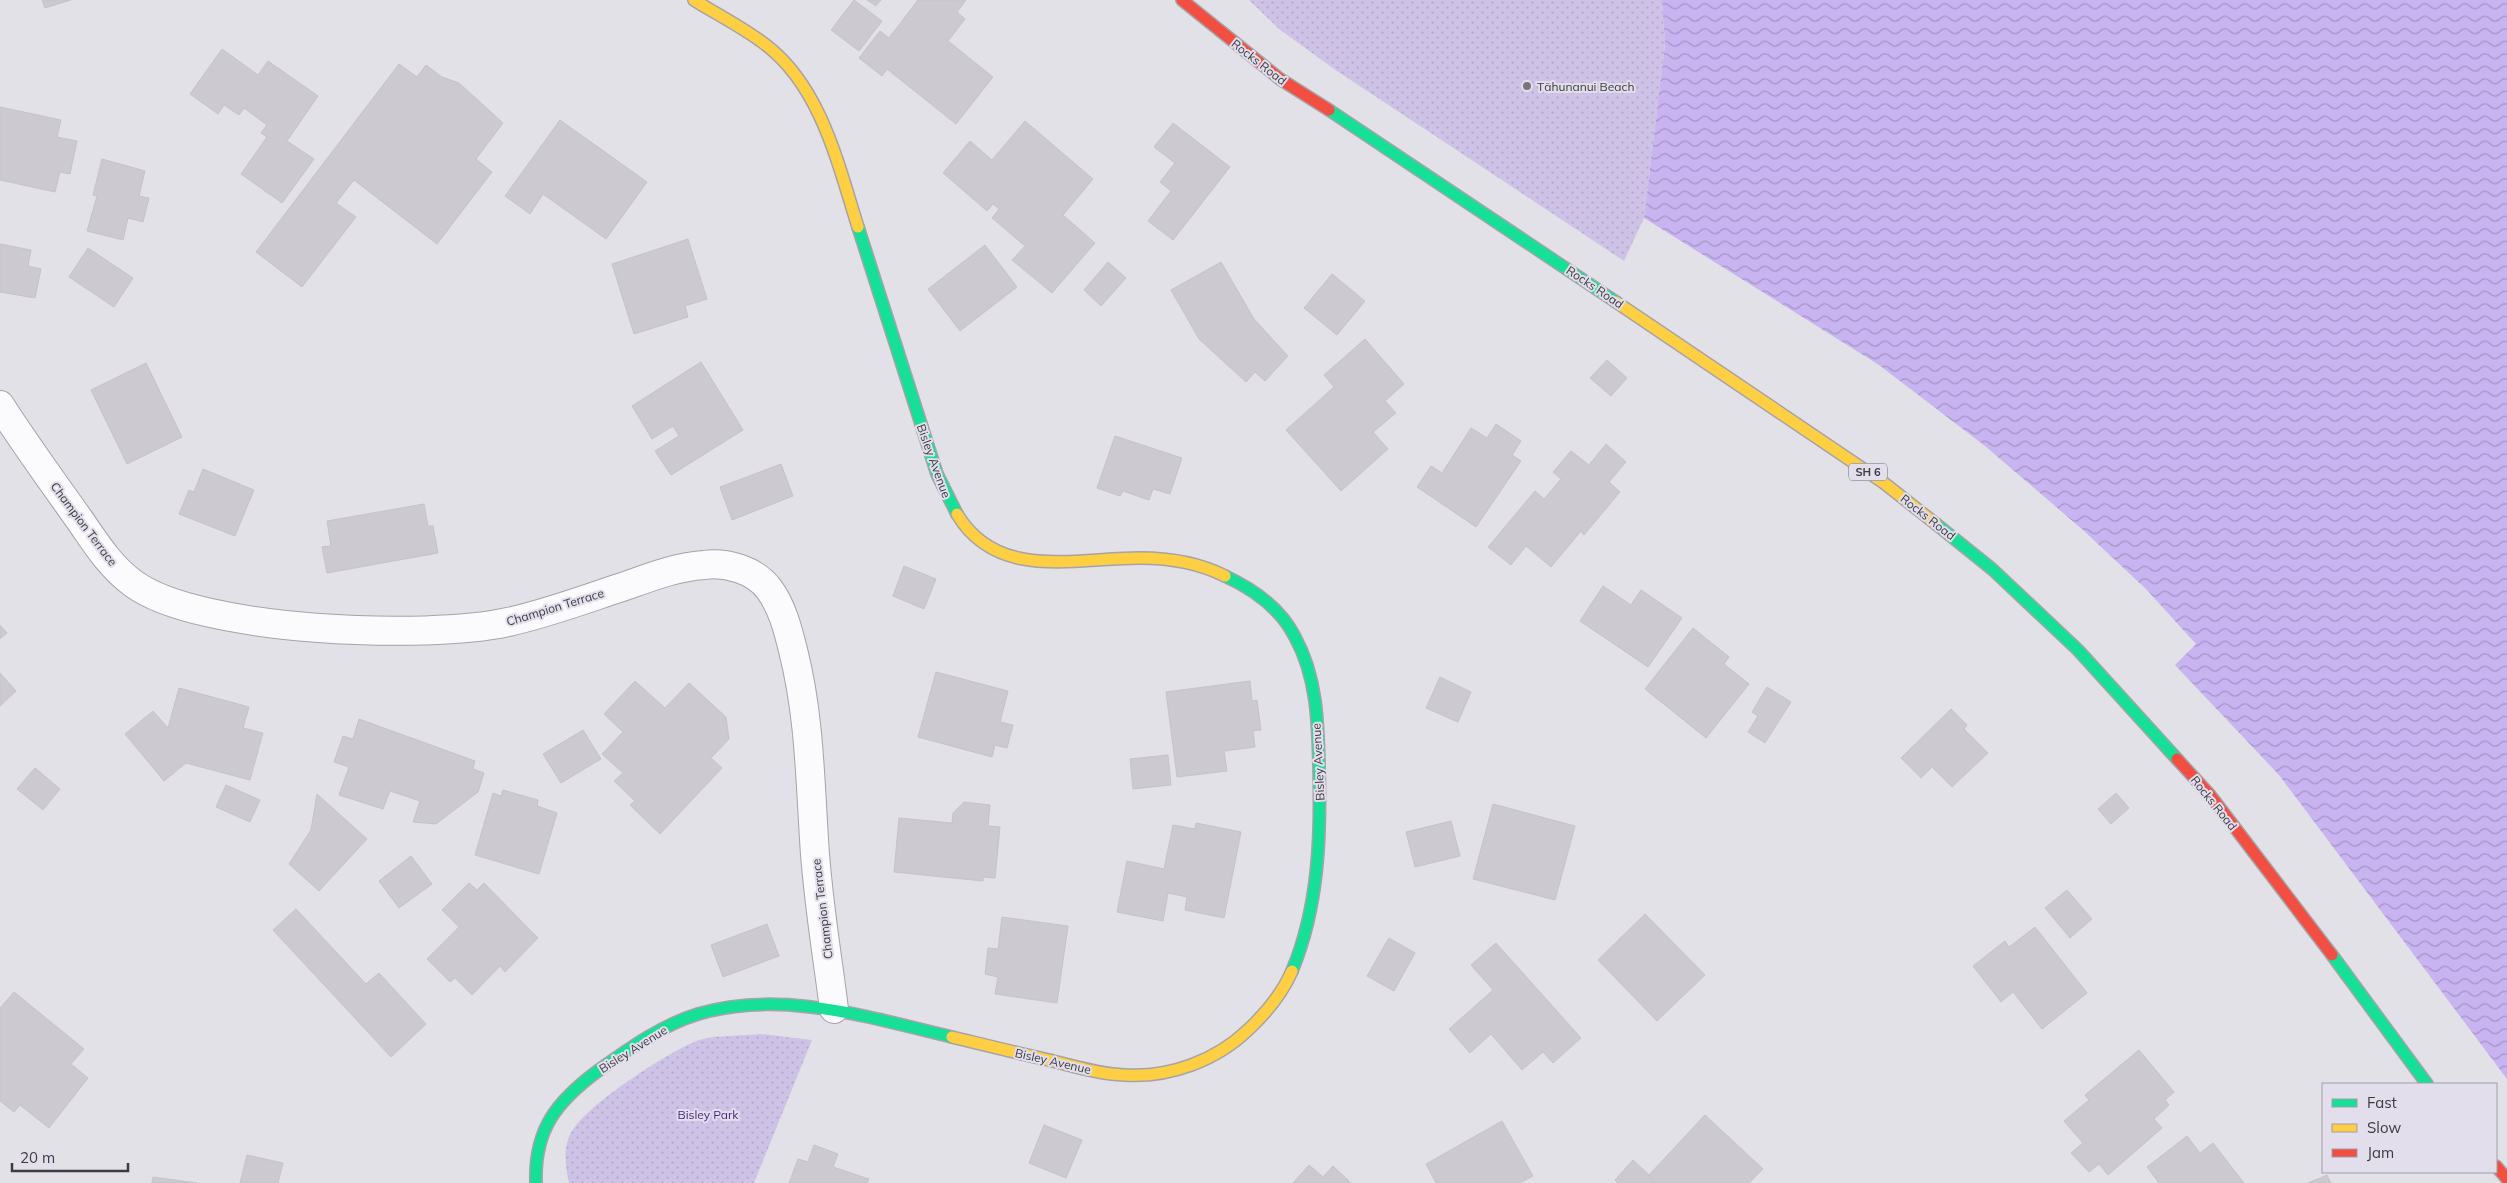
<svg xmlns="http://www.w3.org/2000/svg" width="2507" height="1183" font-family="Mulish,sans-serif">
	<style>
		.grass { fill: url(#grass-dots) }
		.water { fill: url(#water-waves) }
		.building { fill: #cccad0; stroke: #c5c3c9 }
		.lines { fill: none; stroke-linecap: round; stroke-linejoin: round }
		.street-casing { stroke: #a5a3a8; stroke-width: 30 }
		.fast-casing { stroke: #a5a3a8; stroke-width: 14 }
		.slow-casing { stroke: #a5a3a8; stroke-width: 14 }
		.jam-casing { stroke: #a5a3a8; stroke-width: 14 }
		.street { stroke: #fbfafc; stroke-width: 28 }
		.fast { stroke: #16e098; stroke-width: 11 }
		.slow { stroke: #ffcf43; stroke-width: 11 }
		.jam { stroke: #f24e42; stroke-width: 11 }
		.poi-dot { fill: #76757b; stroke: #e2deeb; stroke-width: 2 }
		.labels { text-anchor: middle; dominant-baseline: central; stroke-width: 4; stroke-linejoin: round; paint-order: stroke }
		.shield { fill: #e2deeb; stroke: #6e6c73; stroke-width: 1 }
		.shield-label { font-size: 11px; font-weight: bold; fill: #3c3b40 }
		.street-label { font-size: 12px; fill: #3c3b40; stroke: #e2deeb }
		.poi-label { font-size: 12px; fill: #3c3b40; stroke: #e2deeb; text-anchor: start }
		.park-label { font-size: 12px; fill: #481e7e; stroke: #e2deeb }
	</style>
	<defs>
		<pattern id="grass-dots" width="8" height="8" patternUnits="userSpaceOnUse" patternTransform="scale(1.25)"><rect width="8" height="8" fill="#cec3e7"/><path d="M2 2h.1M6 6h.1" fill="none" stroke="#b2a8c7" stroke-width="1.8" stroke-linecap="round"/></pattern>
		<pattern id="water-waves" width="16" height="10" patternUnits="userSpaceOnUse" patternTransform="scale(1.25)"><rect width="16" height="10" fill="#c8b4f1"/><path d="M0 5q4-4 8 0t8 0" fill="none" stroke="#a494c5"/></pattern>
	</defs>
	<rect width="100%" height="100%" fill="#e3e1e8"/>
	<g class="grass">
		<polygon points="1249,0 1662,0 1665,44 1644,218 1624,261 1334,69 1279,29"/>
		<path d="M761,1034L812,1040L754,1183H569C565,1164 562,1144 574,1128C593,1101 668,1052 699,1040C715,1035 743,1036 761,1034Z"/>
	</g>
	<polygon class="water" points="1662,0 2507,0 2507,1079 2279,775 2175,665 2196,644 2146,589 2083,530 1985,446 1879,365 1644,218 1665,44"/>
	<g class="building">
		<polygon points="42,0 71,0 45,8"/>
		<polygon points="854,0 882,21 859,51 831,30"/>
		<polygon points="867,0 881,0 876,6"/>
		<polygon points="918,0 966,0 957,12 965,19 948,41 993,77 956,124 887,69 882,76 859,58 880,31 889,38"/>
		<polygon points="222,49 258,75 268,61 318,96 287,141 314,159 282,203 241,174 267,137 261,133 267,125 244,108 239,115 224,105 218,114 190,94"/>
		<polygon points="399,64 417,77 426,65 442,77 459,83 503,123 476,159 492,172 437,244 354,180 336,203 356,217 302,287 256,252"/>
		<polygon points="0,107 61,120 57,137 77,141 70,174 60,172 55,192 0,180"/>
		<polygon points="560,120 647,182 606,239 543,194 530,214 505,196"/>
		<polygon points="1025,121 1093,179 1063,215 1095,243 1052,293 1012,260 1025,246 992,218 999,209 993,204 987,211 943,173 970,141 992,160"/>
		<polygon points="1173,123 1230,167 1173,240 1148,221 1171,191 1160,182 1175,163 1154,147"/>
		<polygon points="102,159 145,171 139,196 149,198 143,222 128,218 123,240 87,231 97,196 93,195"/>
		<polygon points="688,239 707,299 685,306 688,317 634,334 612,264"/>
		<polygon points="0,244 31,250 28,266 41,269 35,298 0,292"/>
		<polygon points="985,245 1017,287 960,331 928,289"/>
		<polygon points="88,248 133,278 114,307 69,277"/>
		<polygon points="1108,262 1126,278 1101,306 1084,290"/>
		<polygon points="1221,262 1254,319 1288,356 1265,381 1255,372 1246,382 1199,339 1171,290"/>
		<polygon points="1332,274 1365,301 1337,335 1304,308"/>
		<polygon points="1365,339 1404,384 1385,401 1396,413 1373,432 1388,449 1341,491 1286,430 1334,387 1324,375"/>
		<polygon points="1607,360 1627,378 1611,396 1590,378"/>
		<polygon points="701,362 743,430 671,475 655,451 679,436 673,426 652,439 632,406"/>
		<polygon points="146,363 182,437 127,464 91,390"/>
		<polygon points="1496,424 1521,441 1512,455 1521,461 1476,527 1417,487 1431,466 1442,473 1471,428 1487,438"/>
		<polygon points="1115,436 1182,458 1170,494 1153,489 1149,500 1123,491 1120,496 1097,488"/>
		<polygon points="1606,444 1626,462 1609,482 1620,492 1584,535 1581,531 1551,567 1526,546 1511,565 1488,547 1535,491 1544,499 1561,479 1553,472 1571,451 1589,465"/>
		<polygon points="781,464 793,496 732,520 720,487"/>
		<polygon points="203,469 254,490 235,536 179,514 189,490 194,492"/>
		<polygon points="424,504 428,526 433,526 438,553 327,573 322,547 331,546 327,521"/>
		<polygon points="904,566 936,579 924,609 893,596"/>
		<polygon points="1603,586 1631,605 1641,590 1682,618 1648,667 1580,621"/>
		<polygon points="0,625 7,633 0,639"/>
		<polygon points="1693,628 1729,657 1724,664 1749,684 1706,738 1645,689"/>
		<polygon points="936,672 1008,691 1000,722 1013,725 1007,748 995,745 992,757 918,737"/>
		<polygon points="0,673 16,691 0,706"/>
		<polygon points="1440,677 1471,692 1458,722 1426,708"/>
		<polygon points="635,681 665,708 689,683 726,717 729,739 711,758 722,768 660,834 630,805 635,801 614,781 623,773 602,754 623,732 604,714"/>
		<polygon points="1250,681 1252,701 1257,700 1261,730 1253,731 1255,747 1224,751 1227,771 1177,777 1166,692"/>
		<polygon points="1767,687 1791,702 1765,743 1748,732 1758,716 1752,712"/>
		<polygon points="179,688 249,707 243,728 263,733 250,780 186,763 164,781 125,734 153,711 168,728"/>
		<polygon points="1951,709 1967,725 1964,729 1988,753 1952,787 1932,767 1921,778 1901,758"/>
		<polygon points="359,719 475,761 473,769 484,773 478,792 436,824 413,822 420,801 390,791 383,809 339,795 349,767 334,762 343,736 353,739"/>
		<polygon points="583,730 601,759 561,783 543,754"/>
		<polygon points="1168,755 1171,785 1133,789 1130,759"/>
		<polygon points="35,768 60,789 43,810 17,789"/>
		<polygon points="226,785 260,800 250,822 216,807"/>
		<polygon points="503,790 538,800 537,806 557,813 539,874 475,855 493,793 501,796"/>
		<polygon points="2116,793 2129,808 2111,824 2098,809"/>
		<polygon points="317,794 367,839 319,891 289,864 311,830"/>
		<polygon points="964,802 990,805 988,826 1000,827 995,878 983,877 983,881 894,872 899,818 952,823 953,813"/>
		<polygon points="1493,804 1575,826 1555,900 1473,879"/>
		<polygon points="1451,821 1460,856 1415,867 1406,832"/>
		<polygon points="1196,823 1241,832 1224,918 1185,910 1187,897 1168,893 1163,921 1117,912 1127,861 1164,869 1173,825 1195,829"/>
		<polygon points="411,856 432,884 399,908 379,881"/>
		<polygon points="469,883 477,890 484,883 538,938 505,972 500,966 472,995 455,978 450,982 427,959 459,927 442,910"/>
		<polygon points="2067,890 2092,919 2070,938 2045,908"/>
		<polygon points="296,909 366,984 379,973 426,1024 391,1057 273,930"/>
		<polygon points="1645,914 1705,975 1657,1021 1598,960"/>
		<polygon points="1002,917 1068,926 1057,1003 995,994 998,977 985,974 988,948 998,949"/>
		<polygon points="767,924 779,956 723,977 711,945"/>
		<polygon points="2035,927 2087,993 2042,1029 2013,992 2001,1002 1973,966 2005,941 2009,947"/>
		<polygon points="1389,938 1415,953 1394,991 1367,976"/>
		<polygon points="1496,943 1581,1038 1553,1063 1543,1052 1522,1070 1491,1034 1470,1053 1449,1029 1493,990 1471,965"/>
		<polygon points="14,992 84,1049 71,1064 88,1078 49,1128 20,1105 14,1112 0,1101 0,1008"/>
		<polygon points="2139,1050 2174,1092 2165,1100 2169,1105 2154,1119 2162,1128 2108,1175 2099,1164 2089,1172 2071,1153 2083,1143 2064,1121 2089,1100 2085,1095"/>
		<polygon points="1705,1115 1763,1169 1749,1183 1655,1183 1649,1175"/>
		<polygon points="1502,1121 1533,1176 1520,1183 1436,1183 1426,1164"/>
		<polygon points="1044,1125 1082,1140 1066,1178 1029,1163"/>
		<polygon points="2187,1136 2200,1153 2213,1143 2244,1183 2159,1183 2147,1167"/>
		<polygon points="814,1145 838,1154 833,1167 869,1179 867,1183 789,1183 798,1159 808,1162"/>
		<polygon points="247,1155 283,1163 278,1183 240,1183"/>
		<polygon points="1633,1160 1649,1175 1655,1183 1618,1183 1615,1180"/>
		<polygon points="1309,1165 1323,1177 1333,1166 1351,1183 1293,1183"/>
		<polygon points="2327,1175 2331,1183 2308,1183"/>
		<polygon points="153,1177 197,1183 152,1183"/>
	</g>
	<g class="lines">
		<defs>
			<path id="street" d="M0,405C25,444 52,481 79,519C95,542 110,567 134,584C200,632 428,640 508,622C549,613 588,598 628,585C653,576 677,567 704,565C727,562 755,570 769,589C782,606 788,630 793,650C809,713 810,775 814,839C817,896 827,953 834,1009"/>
			<g id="fast">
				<polyline points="1329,110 1616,302"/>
				<polyline points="858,227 937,474 957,514"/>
				<polyline points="1936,524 1992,569 2078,650 2177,759"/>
				<path d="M1225,576C1253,589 1281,609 1295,637C1317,677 1318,722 1319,766C1321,836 1319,906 1292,971"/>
				<polyline points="2332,955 2427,1084"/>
				<path d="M536,1183C534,1129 557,1101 599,1070C630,1048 662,1025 698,1014C781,989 871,1018 952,1037"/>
			</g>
			<g id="slow">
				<path d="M694,0C718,15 744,28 766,45C821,87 838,164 858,227"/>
				<polyline points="1616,302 1884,483 1936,524"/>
				<path d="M957,514C997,581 1075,558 1140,558C1169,558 1199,563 1225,576"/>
				<path d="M952,1037C985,1045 1017,1053 1049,1060C1073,1066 1099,1074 1124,1075C1169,1078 1216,1061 1249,1029C1267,1012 1282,994 1292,971"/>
			</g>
			<g id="jam">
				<polyline points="1182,0 1280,79 1329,110"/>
				<polyline points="2177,759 2210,795 2332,955"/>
				<polyline points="2496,1166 2507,1179"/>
			</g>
		</defs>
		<use href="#street" class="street-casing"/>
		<use href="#fast" class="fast-casing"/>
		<use href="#slow" class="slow-casing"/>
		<use href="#jam" class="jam-casing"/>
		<use href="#street" class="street"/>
		<use href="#fast" class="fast"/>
		<use href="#slow" class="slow"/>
		<use href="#jam" class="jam"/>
	</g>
	<circle class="poi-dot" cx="1527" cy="86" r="5"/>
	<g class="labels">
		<rect class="shield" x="1849" y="463.5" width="38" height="17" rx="4"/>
		<g class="shield-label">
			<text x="1868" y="472">SH 6</text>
		</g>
		<g class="street-label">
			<text transform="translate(1259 62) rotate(38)">Rocks Road</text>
			<text transform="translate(1595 287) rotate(34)">Rocks Road</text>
			<text transform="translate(934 461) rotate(70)">Bisley Avenue</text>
			<text transform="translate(1928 517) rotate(38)">Rocks Road</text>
			<text transform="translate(84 524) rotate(53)">Champion Terrace</text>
			<text transform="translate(555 607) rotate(-17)">Champion Terrace</text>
			<text transform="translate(1318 762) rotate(-93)">Bisley Avenue</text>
			<text transform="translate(2214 803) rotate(51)">Rocks Road</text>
			<text transform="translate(822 909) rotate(-97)">Champion Terrace</text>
			<text transform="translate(633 1049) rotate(-32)">Bisley Avenue</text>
			<text transform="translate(1053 1061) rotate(13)">Bisley Avenue</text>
		</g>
		<g class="poi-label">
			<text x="1537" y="86">Tāhunanui Beach</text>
		</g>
		<g class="park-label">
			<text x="708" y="1114">Bisley Park</text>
		</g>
	</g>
	<rect x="2322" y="1083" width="175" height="90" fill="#e2deeb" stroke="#a09da7"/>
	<rect x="2332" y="1099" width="25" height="8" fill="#16e098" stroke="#a09da7"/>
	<text x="2367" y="1108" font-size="15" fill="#3c3b40">Fast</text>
	<rect x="2332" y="1124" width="25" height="8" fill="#ffcf43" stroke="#a09da7"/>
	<text x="2367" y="1133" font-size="15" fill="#3c3b40">Slow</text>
	<rect x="2332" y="1149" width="25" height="8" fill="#f24e42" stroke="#a09da7"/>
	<text x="2367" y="1158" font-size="15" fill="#3c3b40">Jam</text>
	<path d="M12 1163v8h116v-8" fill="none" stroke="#3c3b40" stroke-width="2.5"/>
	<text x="20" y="1163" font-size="15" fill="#3c3b40" stroke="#e2deeb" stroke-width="4" paint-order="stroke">20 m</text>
</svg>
